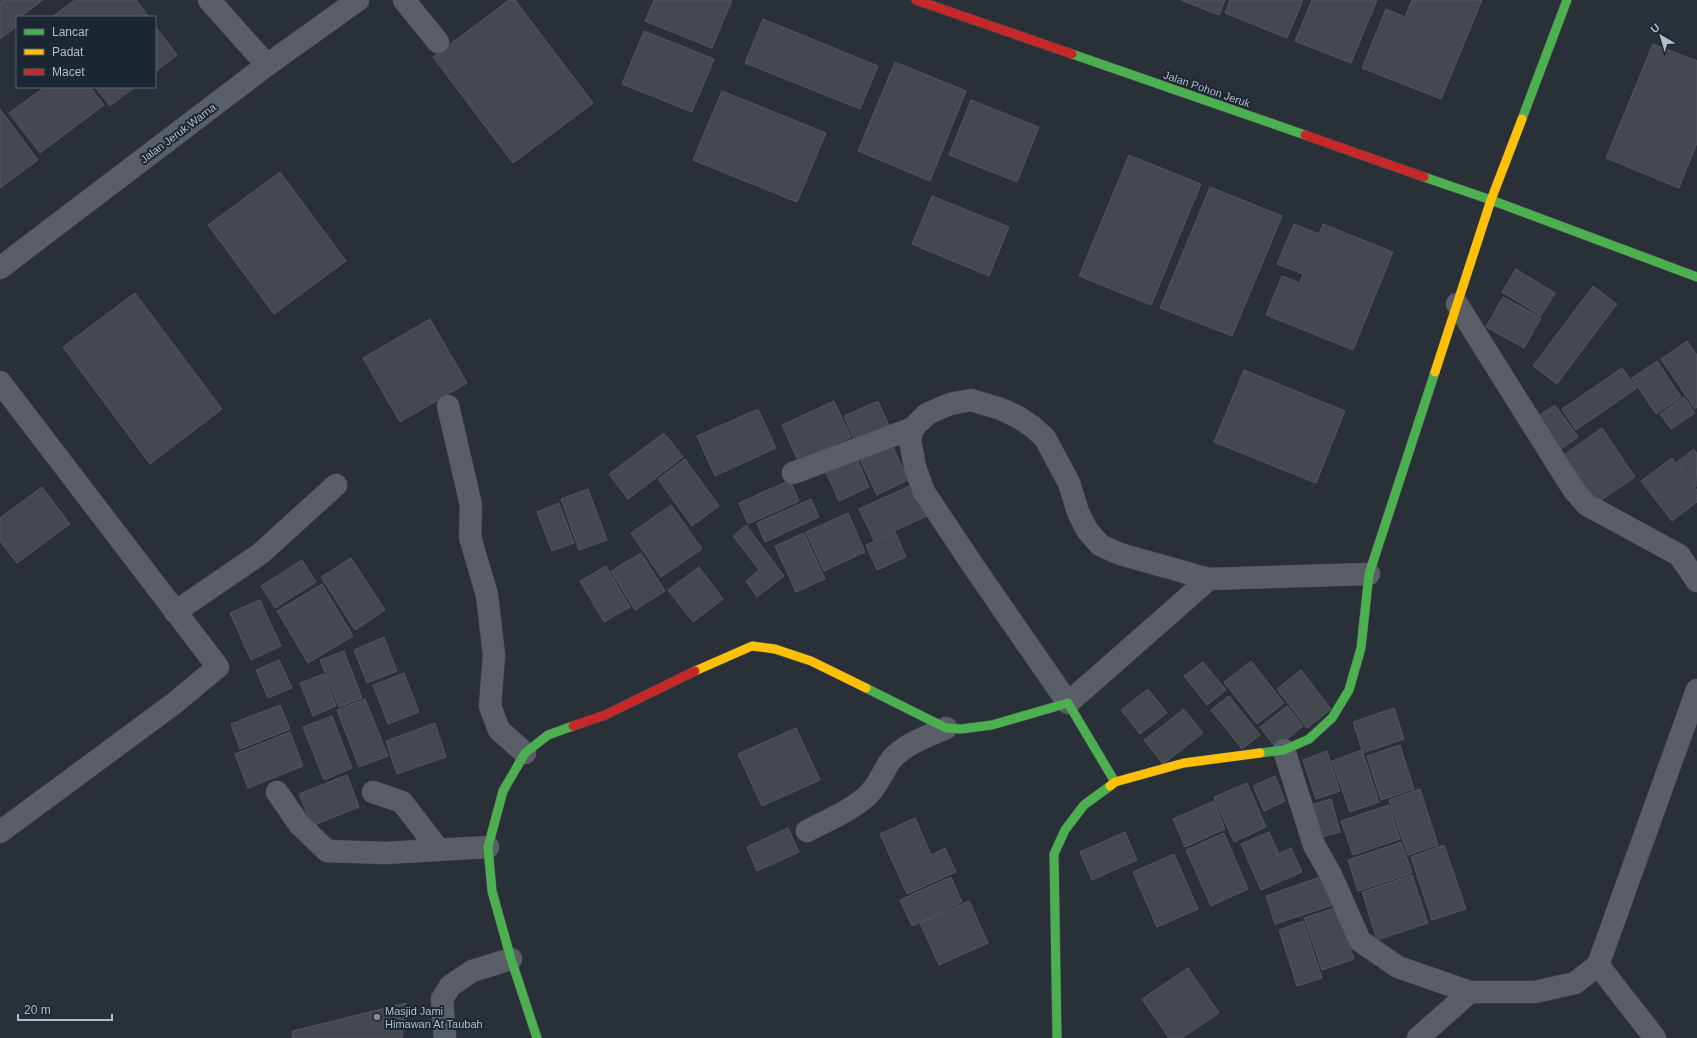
<svg xmlns="http://www.w3.org/2000/svg" width="1697" height="1038" font-family="Helvetica,sans-serif">
	<style>
		.building { fill: #444950; stroke: #52575f }
		.lines { fill: none; stroke-linecap: round; stroke-linejoin: round }
		.street-casing { stroke: #484c53; stroke-width: 23 }
		.fast-casing { stroke: #484c53; stroke-width: 10 }
		.slow-casing { stroke: #484c53; stroke-width: 10 }
		.jam-casing { stroke: #484c53; stroke-width: 10 }
		.street { stroke: #5a5e66; stroke-width: 22 }
		.fast { stroke: #4caf50; stroke-width: 9 }
		.slow { stroke: #ffc107; stroke-width: 9 }
		.jam { stroke: #c62828; stroke-width: 9 }
		.poi-dot { fill: #848b96; stroke: #1d2633; stroke-width: 1.5 }
		.labels { text-anchor: middle; dominant-baseline: central; stroke-width: 4; stroke-linejoin: round; paint-order: stroke }
		.street-label { font-size: 11px; fill: #b4bcc9; stroke: #1d2633 }
		.poi-label { font-size: 11px; fill: #b4bcc9; stroke: #1d2633; text-anchor: start }
	</style>
	<rect width="100%" height="100%" fill="#2a3038"/>
	<g class="building">
		<polygon points="1,0 43,0 20,17 17,17 16,20"/>
		<polygon points="75,0 136,0 149,17 52,17"/>
		<polygon points="509,0 515,0 593,103 513,163 433,57"/>
		<polygon points="654,0 732,0 712,48 645,21"/>
		<polygon points="1181,0 1225,0 1219,15"/>
		<polygon points="1230,0 1303,0 1287,38 1225,13"/>
		<polygon points="1312,0 1377,0 1351,63 1295,41"/>
		<polygon points="1412,0 1482,0 1441,99 1362,68 1386,9 1405,17"/>
		<polygon points="0,1 17,24 17,26 0,39"/>
		<polygon points="763,19 878,66 860,109 745,63"/>
		<polygon points="155,26 177,55 155,72"/>
		<polygon points="644,31 714,59 692,112 622,84"/>
		<polygon points="1653,44 1697,61 1697,143 1679,188 1606,158"/>
		<polygon points="895,62 966,91 930,181 858,151"/>
		<polygon points="45,87 90,87 104,105 40,153 9,113"/>
		<polygon points="95,87 135,87 110,106"/>
		<polygon points="722,91 826,133 797,202 693,160"/>
		<polygon points="971,100 1039,127 1017,182 949,155"/>
		<polygon points="0,109 38,160 0,188"/>
		<polygon points="1129,155 1201,184 1151,305 1079,276"/>
		<polygon points="280,172 346,261 274,314 208,225"/>
		<polygon points="1210,187 1282,216 1232,336 1160,308"/>
		<polygon points="932,196 1009,227 989,276 912,244"/>
		<polygon points="1294,224 1319,234 1323,224 1393,252 1353,350 1266,315 1282,276 1300,283 1303,274 1277,264"/>
		<polygon points="1516,269 1555,293 1541,316 1502,292"/>
		<polygon points="1593,286 1617,304 1557,384 1533,366"/>
		<polygon points="135,293 222,409 150,464 63,347"/>
		<polygon points="1503,297 1541,318 1524,348 1486,327"/>
		<polygon points="430,319 467,383 400,422 363,358"/>
		<polygon points="1687,341 1697,355 1697,407 1695,409 1661,359"/>
		<polygon points="1657,361 1681,397 1656,414 1632,378"/>
		<polygon points="1622,368 1637,388 1576,430 1562,409"/>
		<polygon points="1244,370 1345,411 1316,483 1214,442"/>
		<polygon points="1684,397 1695,413 1671,429 1660,414"/>
		<polygon points="834,401 851,437 798,461 782,425"/>
		<polygon points="878,401 889,426 855,441 844,416"/>
		<polygon points="1555,405 1578,437 1558,451 1535,418"/>
		<polygon points="758,409 776,448 715,476 697,436"/>
		<polygon points="1602,428 1635,477 1597,503 1564,455"/>
		<polygon points="664,433 683,457 628,499 609,474"/>
		<polygon points="891,443 908,480 877,495 859,457"/>
		<polygon points="1694,449 1697,454 1696,487 1677,462"/>
		<polygon points="855,454 869,487 839,501 824,468"/>
		<polygon points="1672,458 1697,490 1697,502 1672,521 1641,481"/>
		<polygon points="685,459 719,506 692,526 658,479"/>
		<polygon points="790,480 799,501 748,524 739,503"/>
		<polygon points="912,485 927,516 874,540 859,509"/>
		<polygon points="42,487 70,524 17,563 0,541 0,518"/>
		<polygon points="588,489 607,540 579,550 561,499"/>
		<polygon points="811,499 819,517 765,542 757,523"/>
		<polygon points="559,503 574,543 552,551 537,512"/>
		<polygon points="671,505 702,549 661,577 631,533"/>
		<polygon points="848,513 865,552 824,571 806,532"/>
		<polygon points="746,525 784,576 757,597 746,581 759,570 733,536"/>
		<polygon points="895,532 906,557 877,570 866,545"/>
		<polygon points="804,533 825,579 796,592 775,546"/>
		<polygon points="641,553 665,591 635,610 611,571"/>
		<polygon points="351,558 385,610 355,630 321,577"/>
		<polygon points="302,560 316,582 275,608 261,586"/>
		<polygon points="606,566 630,607 604,622 580,581"/>
		<polygon points="699,567 723,599 693,622 668,590"/>
		<polygon points="322,584 353,636 308,663 277,611"/>
		<polygon points="260,600 281,646 251,660 230,613"/>
		<polygon points="384,637 397,671 367,683 354,650"/>
		<polygon points="344,651 362,698 339,707 320,660"/>
		<polygon points="279,660 292,688 268,698 256,670"/>
		<polygon points="1251,661 1284,703 1257,724 1224,682"/>
		<polygon points="1203,662 1226,690 1207,705 1184,676"/>
		<polygon points="1301,670 1331,709 1307,728 1277,689"/>
		<polygon points="404,673 419,712 388,724 373,685"/>
		<polygon points="324,674 336,706 313,716 300,683"/>
		<polygon points="1148,689 1167,713 1140,734 1121,710"/>
		<polygon points="1229,696 1260,735 1242,749 1211,710"/>
		<polygon points="365,699 388,756 359,767 337,710"/>
		<polygon points="280,705 290,729 240,749 231,724"/>
		<polygon points="1287,706 1303,726 1276,748 1260,727"/>
		<polygon points="1394,708 1404,739 1363,753 1353,722"/>
		<polygon points="1184,709 1203,733 1163,764 1144,740"/>
		<polygon points="332,716 352,768 324,780 303,727"/>
		<polygon points="435,723 446,757 397,774 386,741"/>
		<polygon points="796,728 820,780 762,806 738,754"/>
		<polygon points="290,732 303,766 248,788 235,754"/>
		<polygon points="1400,745 1414,789 1381,800 1367,756"/>
		<polygon points="1362,750 1379,802 1350,812 1332,761"/>
		<polygon points="1327,751 1340,791 1316,799 1303,760"/>
		<polygon points="347,775 359,807 312,826 299,794"/>
		<polygon points="1275,776 1285,801 1264,811 1253,786"/>
		<polygon points="1247,783 1266,827 1234,842 1214,797"/>
		<polygon points="1420,789 1438,845 1408,855 1389,800"/>
		<polygon points="1331,799 1340,832 1315,839 1307,806"/>
		<polygon points="1214,801 1225,829 1185,847 1173,819"/>
		<polygon points="1389,805 1400,839 1353,855 1341,821"/>
		<polygon points="915,818 931,855 945,848 956,872 907,894 880,834"/>
		<polygon points="788,828 799,852 757,871 747,847"/>
		<polygon points="1125,832 1137,860 1092,880 1080,852"/>
		<polygon points="1269,832 1279,854 1291,848 1302,872 1261,890 1241,844"/>
		<polygon points="1224,833 1248,889 1211,906 1186,850"/>
		<polygon points="1401,842 1412,873 1358,891 1348,860"/>
		<polygon points="1444,845 1466,909 1432,920 1411,857"/>
		<polygon points="1174,854 1198,909 1157,927 1133,872"/>
		<polygon points="1412,875 1428,923 1377,940 1362,892"/>
		<polygon points="1323,876 1333,905 1275,924 1266,896"/>
		<polygon points="951,877 962,902 912,926 900,900"/>
		<polygon points="969,901 988,943 939,965 920,923"/>
		<polygon points="1337,907 1354,959 1322,970 1304,918"/>
		<polygon points="1303,921 1322,978 1297,986 1279,930"/>
		<polygon points="1188,968 1219,1013 1182,1038 1169,1038 1142,999"/>
		<polygon points="406,1003 402,1038 292,1038 293,1031"/>
	</g>
	<g class="lines">
		<defs>
			<g id="street">
				<polyline points="209,0 267,65"/>
				<polyline points="404,0 438,42"/>
				<polyline points="0,268 267,65 358,0"/>
				<polyline points="1457,304 1573,489 1587,505 1679,555 1697,581"/>
				<polyline points="0,382 218,667 172,705 0,832"/>
				<polyline points="448,406 471,505 470,537 487,595 494,655 490,706 499,730 525,753"/>
				<polyline points="913,428 910,440 915,467 924,492 974,567 1068,703 1209,579 1369,574"/>
				<polyline points="793,473 913,428 927,414 950,404 971,400 1001,409 1018,417 1033,427 1045,438 1069,483 1078,512 1087,530 1100,545 1120,554 1209,579"/>
				<polyline points="175,612 260,554 336,485"/>
				<polyline points="1284,750 1314,845 1331,875 1360,941 1398,967 1470,992 1535,992 1575,983 1598,965"/>
				<polyline points="277,792 299,824 327,851 385,853 488,847"/>
				<polyline points="373,792 402,802 439,850"/>
				<path d="M807,831C828,820 850,811 867,796C878,786 883,771 891,760C904,744 928,736 946,728"/>
				<polyline points="445,1038 442,999 450,986 472,971 511,959"/>
				<polyline points="1418,1038 1470,992"/>
				<polyline points="1655,1038 1598,965 1697,690"/>
			</g>
			<g id="fast">
				<polyline points="1072,54 1305,135"/>
				<polyline points="1522,119 1567,0"/>
				<polyline points="1424,177 1491,200 1697,277"/>
				<polyline points="866,688 946,728 961,729 992,725 1068,703 1115,782"/>
				<polyline points="1260,753 1284,750 1309,739 1332,718 1349,690 1361,648 1369,574 1435,372"/>
				<polyline points="537,1038 511,959 492,891 488,847 503,791 525,753 548,735 573,726"/>
				<polyline points="1057,1038 1054,854 1065,830 1084,805 1110,786"/>
			</g>
			<g id="slow">
				<polyline points="1435,372 1491,200 1522,119"/>
				<polyline points="695,671 752,646 775,649 811,661 866,688"/>
				<polyline points="1110,786 1115,782 1184,763 1260,753"/>
			</g>
			<g id="jam">
				<polyline points="916,0 1072,54"/>
				<polyline points="1305,135 1424,177"/>
				<polyline points="573,726 605,715 695,671"/>
			</g>
		</defs>
		<use href="#street" class="street-casing"/>
		<use href="#fast" class="fast-casing"/>
		<use href="#slow" class="slow-casing"/>
		<use href="#jam" class="jam-casing"/>
		<use href="#street" class="street"/>
		<use href="#fast" class="fast"/>
		<use href="#slow" class="slow"/>
		<use href="#jam" class="jam"/>
	</g>
	<circle class="poi-dot" cx="377" cy="1017" r="4"/>
	<g class="labels">
		<g class="street-label">
			<text transform="translate(1207 89) rotate(19)">Jalan Pohon Jeruk</text>
			<text transform="translate(178 133) rotate(-37)">Jalan Jeruk Warna</text>
		</g>
		<g class="poi-label">
			<text x="385" y="1011">Masjid Jami<tspan x="385" dy="13">Himawan At Taubah</tspan></text>
		</g>
	</g>
	<rect x="16" y="16" width="140" height="72" fill="#1d2633" stroke="#59626f"/>
	<rect x="24" y="29" width="20" height="6" fill="#4caf50" stroke="#59626f"/>
	<text x="52" y="36" font-size="12" fill="#b4bcc9">Lancar</text>
	<rect x="24" y="49" width="20" height="6" fill="#ffc107" stroke="#59626f"/>
	<text x="52" y="56" font-size="12" fill="#b4bcc9">Padat</text>
	<rect x="24" y="69" width="20" height="6" fill="#c62828" stroke="#59626f"/>
	<text x="52" y="76" font-size="12" fill="#b4bcc9">Macet</text>
	<g transform="translate(1661 36) rotate(322)" stroke="#1d2633" stroke-width="3" paint-order="stroke">
	<path d="M0-3L7 15L0 10L-7 15Z" fill="#b4bcc9"/>
	<text y="-6" font-size="11" font-weight="bold" text-anchor="middle" fill="#b4bcc9">U</text>
	</g>
	<path d="M18 1014v6h94v-6" fill="none" stroke="#b4bcc9" stroke-width="2"/>
	<text x="24" y="1014" font-size="12" fill="#b4bcc9" stroke="#1d2633" stroke-width="3" paint-order="stroke">20 m</text>
</svg>
